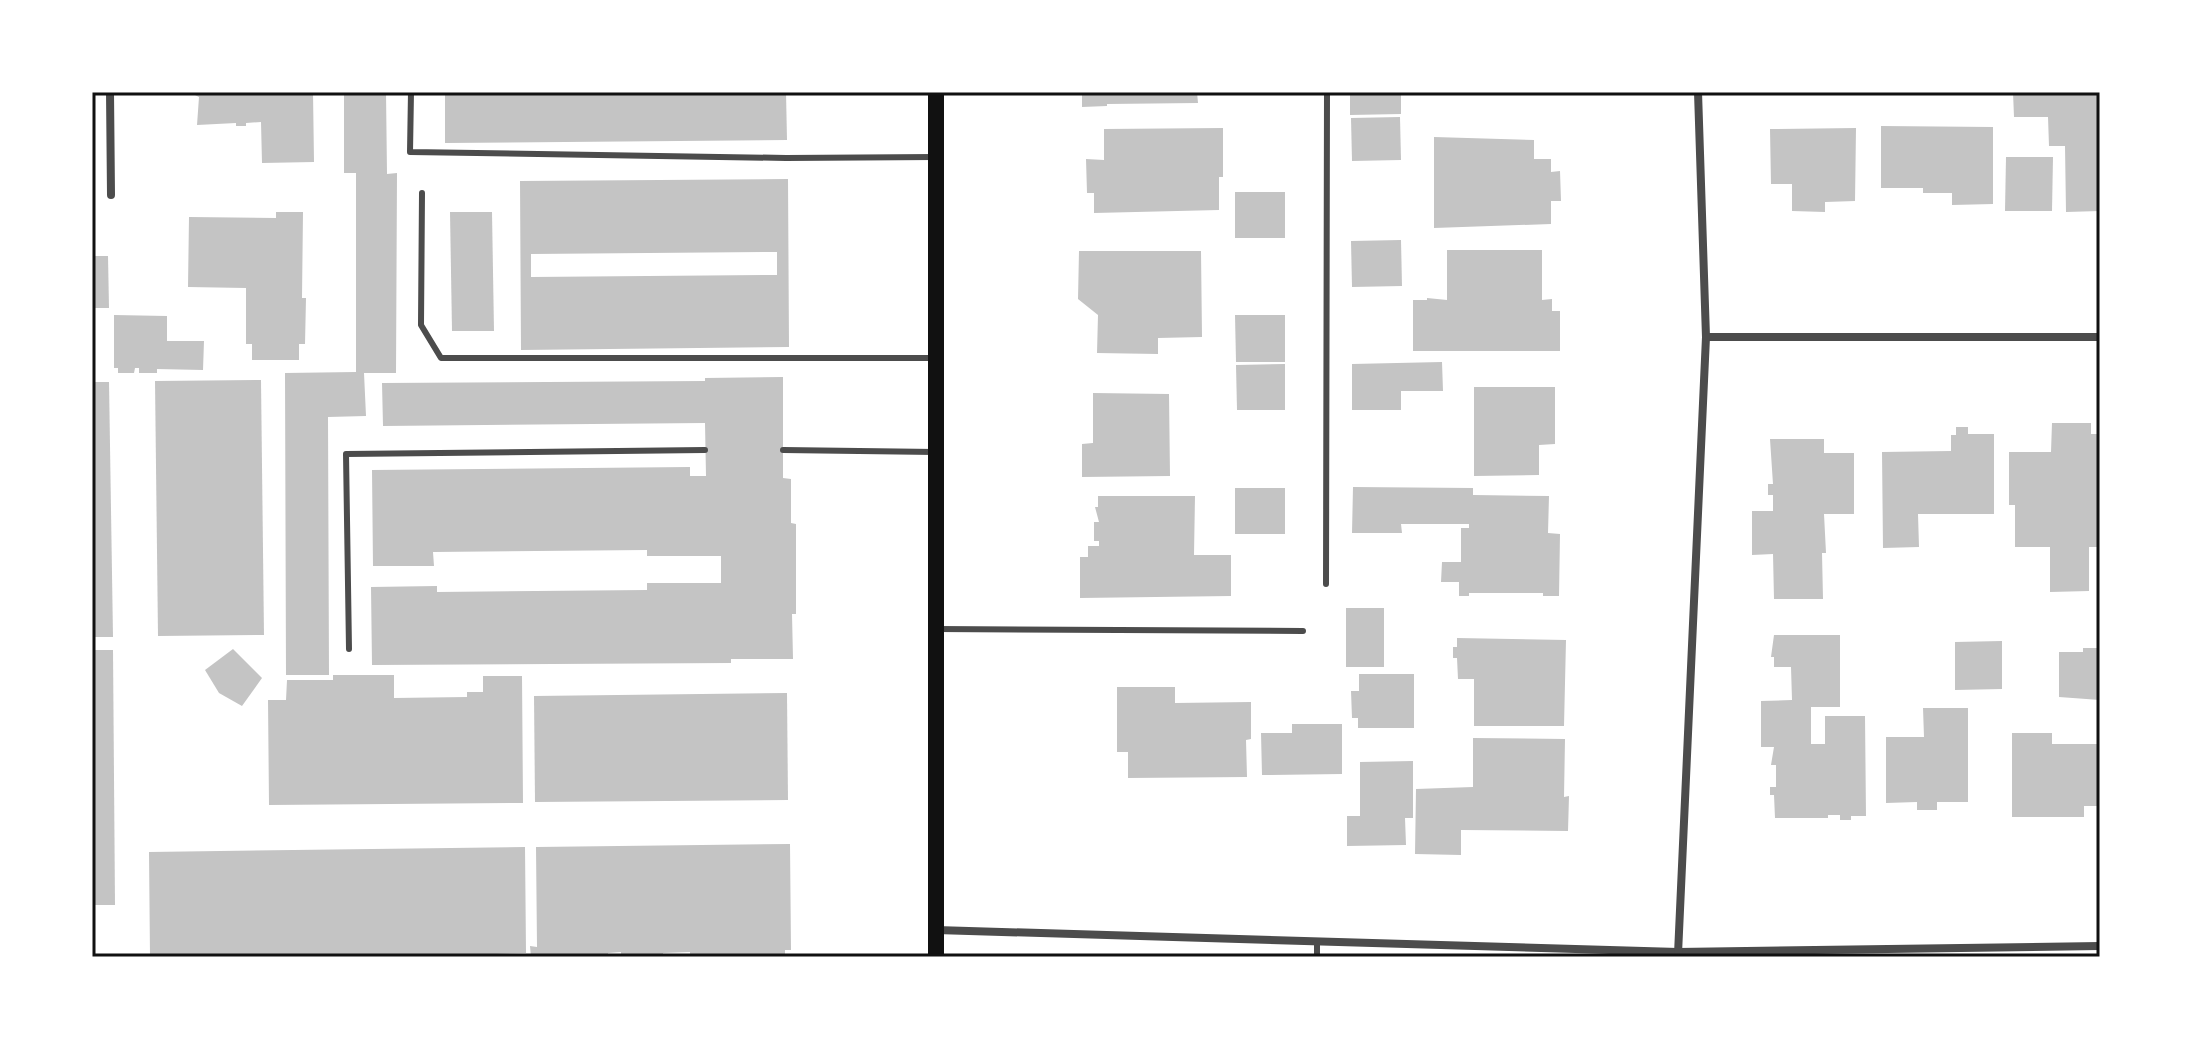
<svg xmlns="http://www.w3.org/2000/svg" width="2192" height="1049" font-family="Roboto,sans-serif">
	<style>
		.building { fill: #c4c4c4; fill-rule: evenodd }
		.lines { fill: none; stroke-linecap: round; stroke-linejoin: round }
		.service { stroke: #4c4c4c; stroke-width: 6 }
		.minor { stroke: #4c4c4c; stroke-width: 8 }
		.secondary { stroke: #111; stroke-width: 16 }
		.neatline { fill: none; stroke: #111; stroke-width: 3 }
	</style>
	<rect width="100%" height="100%" fill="#fff"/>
	<g class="building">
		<polygon points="189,92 313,92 314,162 262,163 261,122 246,123 246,126 236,126 236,123 197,125 199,97"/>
		<polygon points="344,92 386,92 387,174 397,173 396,373 364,373 366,416 328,417 329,675 286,675 285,373 356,372 356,173 344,173"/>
		<polygon points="445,92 786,92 787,140 445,143"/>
		<polygon points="1082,92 1197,92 1198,103 1107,104 1107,106 1082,107"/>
		<polygon points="1350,92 1401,92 1401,114 1350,115"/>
		<polygon points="2013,92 2100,92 2100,211 2066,212 2065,146 2049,146 2048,117 2014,117"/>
		<polygon points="1400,117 1401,160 1352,161 1351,118"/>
		<polygon points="1881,126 1993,127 1993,204 1952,205 1952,193 1923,193 1923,188 1881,188"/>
		<polygon points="1223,128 1223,177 1219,177 1219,210 1094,213 1094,193 1087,193 1086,159 1104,160 1104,129"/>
		<polygon points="1856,128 1855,201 1825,202 1825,212 1792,211 1792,184 1771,184 1770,129"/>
		<polygon points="1434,137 1534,140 1534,159 1551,159 1551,172 1560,171 1561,201 1551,201 1551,224 1434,228"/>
		<polygon points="2006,157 2053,157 2052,211 2005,211"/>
		<path d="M788,179L789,347L521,350L520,181ZM777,252V275L531,277V254Z"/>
		<rect x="1235" y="192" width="50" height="46"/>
		<polygon points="276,212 303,212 302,298 306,298 305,344 299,344 299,360 252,360 252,344 246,344 246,288 188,287 189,217 276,218"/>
		<polygon points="450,212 492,212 494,331 452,331"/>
		<polygon points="1401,240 1402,286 1352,287 1351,241"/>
		<polygon points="1447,250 1542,250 1542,300 1552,299 1552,311 1560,311 1560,351 1413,351 1413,300 1427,300 1427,298 1447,300"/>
		<polygon points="1079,251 1201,251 1202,337 1158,338 1158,354 1097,353 1098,315 1078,299"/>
		<polygon points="92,256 108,256 109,308 92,308"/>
		<polygon points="114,315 167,316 167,341 204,341 203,370 157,369 157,373 139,373 139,368 135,368 134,373 118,373 118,368 114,368"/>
		<polygon points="1235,315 1285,315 1285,362 1236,362"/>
		<polygon points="1442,362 1443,391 1401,391 1401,410 1352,410 1352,364"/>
		<polygon points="1285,364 1285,410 1237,410 1236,365"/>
		<polygon points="783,377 783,478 791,479 791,523 796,524 796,614 792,614 793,659 731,659 731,663 372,665 371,587 437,586 437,592 647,590 647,583 721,583 721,556 647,556 647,550 433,552 434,566 373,566 372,470 690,467 690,476 706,476 705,423 383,426 382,383 705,381 705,378"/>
		<polygon points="261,380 264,635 158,636 155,381"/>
		<polygon points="92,382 109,382 113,637 92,637"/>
		<polygon points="1474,387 1555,387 1555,444 1539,445 1539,475 1474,476"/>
		<polygon points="1093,393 1169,394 1170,476 1082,477 1082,444 1093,443"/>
		<polygon points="2052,423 2091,423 2091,434 2100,434 2100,547 2089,547 2089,591 2050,592 2050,547 2015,547 2015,505 2009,505 2009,452 2051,452"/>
		<polygon points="1956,427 1968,427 1968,434 1994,434 1994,514 1918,514 1919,547 1883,548 1882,452 1951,451 1951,435 1956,435"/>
		<polygon points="1770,439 1824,439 1824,453 1854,453 1854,514 1824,514 1826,553 1822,553 1823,599 1774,599 1773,554 1752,555 1752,511 1773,511 1773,495 1768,495 1768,484 1773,484"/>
		<polygon points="1353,487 1473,488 1473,495 1549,496 1548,533 1560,534 1559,596 1543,596 1543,593 1469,593 1469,596 1459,596 1459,582 1441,582 1442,562 1461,562 1461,528 1469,528 1469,524 1401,524 1402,533 1352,533"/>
		<rect x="1235" y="488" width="50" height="46"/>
		<polygon points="1098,496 1195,496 1194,555 1231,555 1231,596 1080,598 1080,557 1088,557 1088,546 1099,546 1099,541 1094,541 1094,522 1099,522 1095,507 1098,507"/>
		<rect x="1346" y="608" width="38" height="59"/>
		<polygon points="1774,635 1840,635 1840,707 1811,707 1811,744 1825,744 1825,716 1865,716 1866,816 1851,816 1851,820 1840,820 1840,815 1828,815 1828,818 1775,818 1774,795 1770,795 1770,787 1776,787 1776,765 1771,765 1774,747 1761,747 1761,701 1792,700 1791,667 1774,667 1774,657 1771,657"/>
		<polygon points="1457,638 1566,640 1564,726 1474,726 1474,679 1458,679 1457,658 1453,658 1453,647 1457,647"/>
		<polygon points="2002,641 2002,689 1955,690 1955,642"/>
		<polygon points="2083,648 2100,648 2100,700 2059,697 2059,652 2083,652"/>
		<polygon points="233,649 262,678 242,706 219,693 205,670"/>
		<polygon points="92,650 113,650 115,905 92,905"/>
		<polygon points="1359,674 1414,674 1414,728 1358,728 1358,718 1352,718 1351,691 1359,691"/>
		<polygon points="333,675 394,675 394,698 467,697 467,692 483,692 483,676 522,676 523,803 269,805 268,700 286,700 287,680 333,680"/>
		<polygon points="1117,687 1175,687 1175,703 1251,702 1251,739 1246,740 1247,777 1128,778 1128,752 1117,752"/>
		<polygon points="787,693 788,800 535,802 534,696"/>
		<polygon points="1923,708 1968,708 1968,802 1937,802 1937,810 1917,810 1917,802 1886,803 1886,737 1924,737"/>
		<polygon points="1292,724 1342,724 1342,774 1262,775 1261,733 1292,733"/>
		<polygon points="2012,733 2052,733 2052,744 2100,744 2100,806 2084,806 2084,817 2012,817"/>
		<polygon points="1473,738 1565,739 1564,797 1569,796 1568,831 1461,830 1461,855 1415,854 1416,789 1473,787"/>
		<polygon points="1413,761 1413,818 1405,818 1406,845 1347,846 1347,816 1360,816 1360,762"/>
		<polygon points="790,844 791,950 785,950 785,957 690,957 690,952 663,953 663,957 621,957 621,952 608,953 608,957 531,957 530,946 537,947 536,847"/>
		<polygon points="525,847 526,953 496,954 496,957 394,957 394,955 370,955 370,957 150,957 149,852"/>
	</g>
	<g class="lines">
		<g class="service">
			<polyline points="411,92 410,152 786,158 935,157"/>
			<polyline points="422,193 421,325 441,358 935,358"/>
			<polyline points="783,450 935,452"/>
			<polyline points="1326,584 1327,92"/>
			<polyline points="936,629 1303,631"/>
			<polyline points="349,649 346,454 705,450"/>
			<polyline points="1317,941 1317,957"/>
		</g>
		<g class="minor">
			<polyline points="110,92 111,195"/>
			<polyline points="1706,337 2100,337"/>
			<polyline points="936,930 1678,952 2100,946"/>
			<polyline points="1678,954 1706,337 1698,92"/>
		</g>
		<polyline class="secondary" points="936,92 936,957"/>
	</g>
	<rect width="2192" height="1049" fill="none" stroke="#ffffff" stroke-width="188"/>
	<rect x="94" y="94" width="2004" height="861" class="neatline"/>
</svg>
